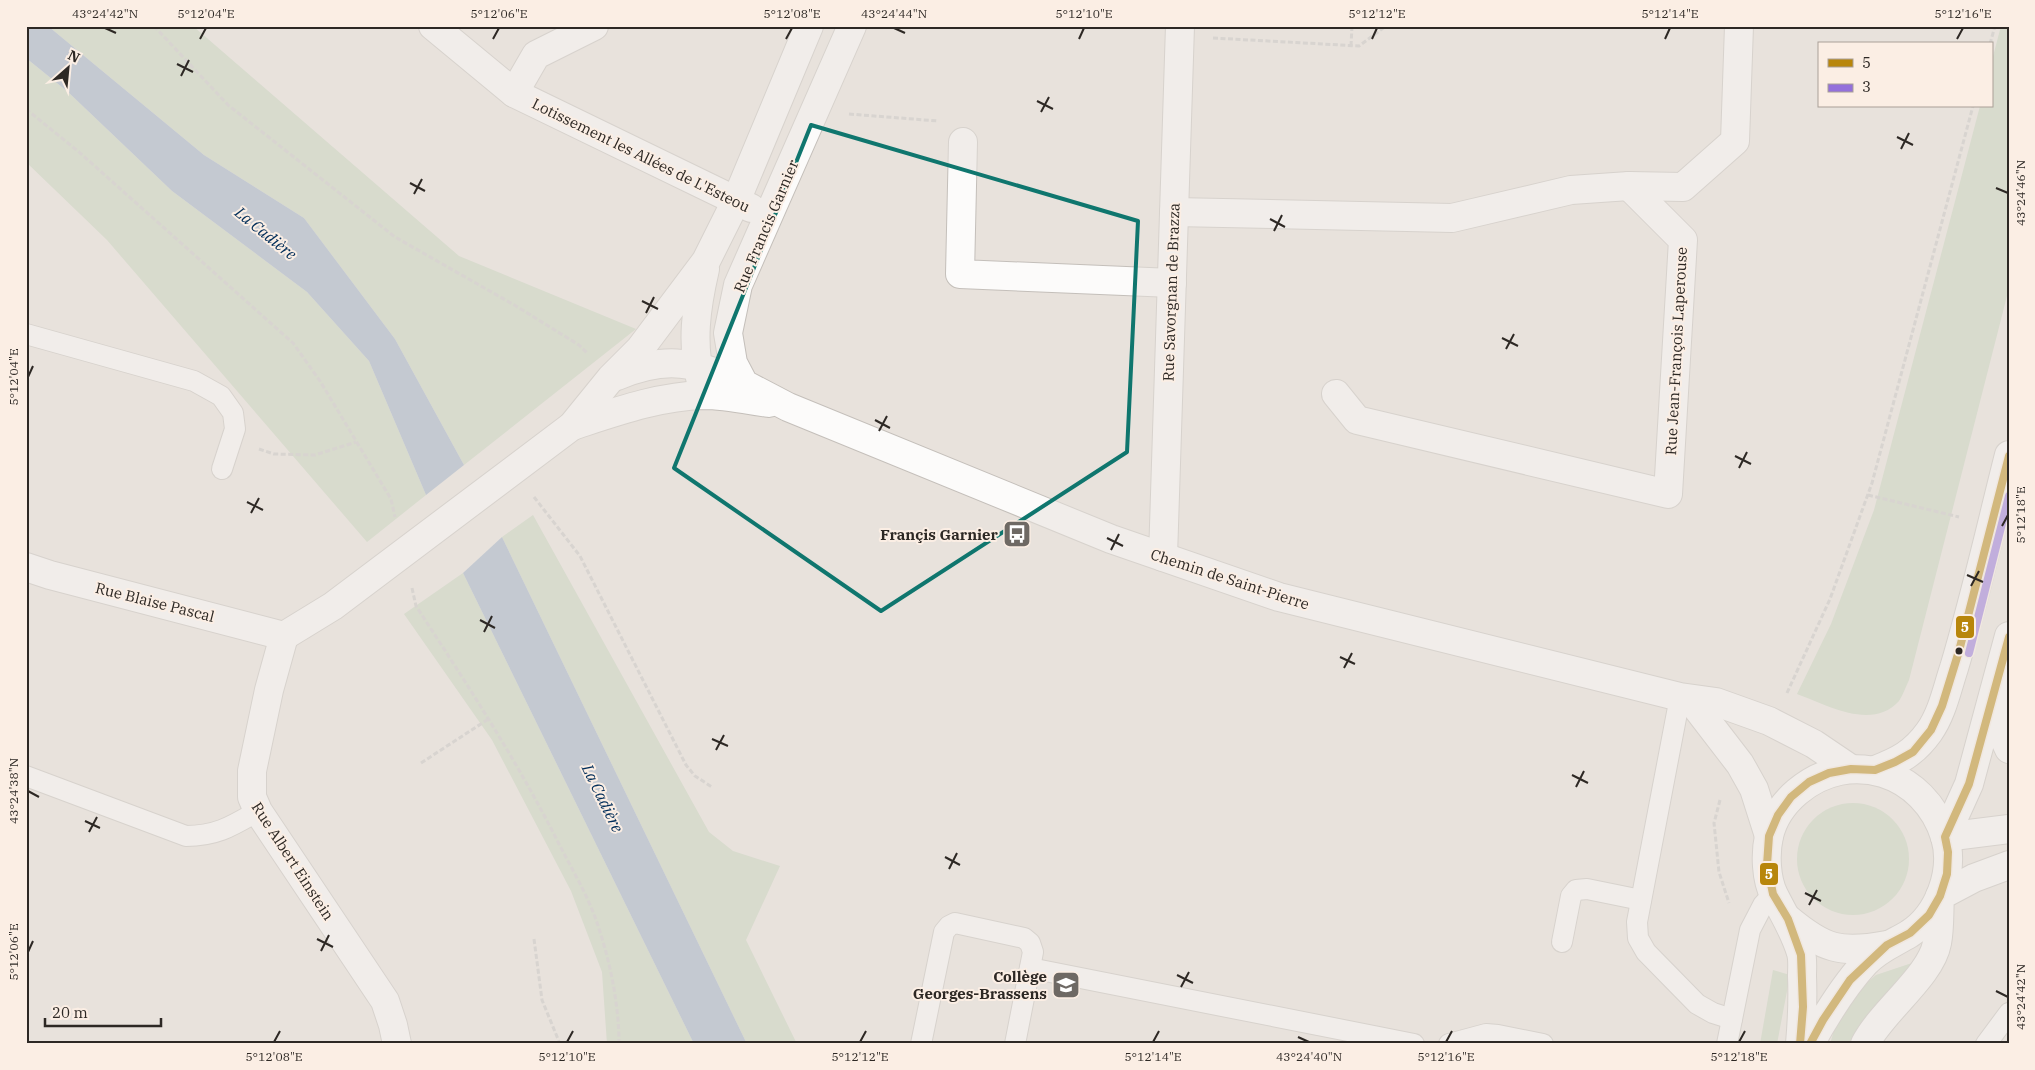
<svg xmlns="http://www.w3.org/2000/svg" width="2035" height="1070" font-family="'IBM Plex Serif',serif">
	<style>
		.green { fill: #c5d2ba }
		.water { fill: #99acc3 }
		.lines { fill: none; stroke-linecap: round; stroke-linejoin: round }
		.service-casing { stroke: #c4bfba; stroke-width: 22 }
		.minor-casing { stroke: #c4bfba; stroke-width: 30 }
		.tertiary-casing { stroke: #c4bfba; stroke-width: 30 }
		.path { stroke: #c5c3c1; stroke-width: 3; stroke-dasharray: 5 2.5; stroke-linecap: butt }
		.service { stroke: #fcfbfa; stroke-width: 20 }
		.minor { stroke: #fcfbfa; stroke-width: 28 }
		.tertiary { stroke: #fcfbfa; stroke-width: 28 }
		.bus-1-casing { stroke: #fbeee4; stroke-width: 11 }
		.bus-2-casing { stroke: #fbeee4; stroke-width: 11 }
		.bus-1 { stroke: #b8860b; stroke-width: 8 }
		.bus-2 { stroke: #9370db; stroke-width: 8 }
		.marked { fill: none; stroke: #0f766e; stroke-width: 4; stroke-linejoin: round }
		.ticks { fill: none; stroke: #2d2824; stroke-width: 2 }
		.bus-dot { fill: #2d2824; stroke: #fbeee4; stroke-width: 2 }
		.labels { text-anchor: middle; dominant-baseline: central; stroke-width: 4; stroke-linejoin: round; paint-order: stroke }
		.street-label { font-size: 15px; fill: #2d2824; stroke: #fbeee4 }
		.poi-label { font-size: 15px; font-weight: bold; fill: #2d2824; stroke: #fbeee4; text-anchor: end }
		.water-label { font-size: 16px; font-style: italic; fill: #002d59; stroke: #fbeee4 }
		.line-badge { stroke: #fbeee4; stroke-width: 2 }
		.badge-label { font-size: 14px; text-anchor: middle; font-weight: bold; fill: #fff }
		.neatline { fill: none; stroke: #2d2824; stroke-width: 2 }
		.ticks-label { font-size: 12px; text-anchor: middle; fill: #2d2824 }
	</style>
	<rect width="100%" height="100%" fill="#e8e2dc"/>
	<g class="green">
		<polygon points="48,26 193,26 459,256 636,329 464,465 395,339 304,218 204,155"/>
		<path d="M2001,26H2009V288L1909,680C1906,686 1903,695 1899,701C1872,731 1827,705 1797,694L1831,624L1874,510L1980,106H1991V64Z"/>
		<polygon points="26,58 68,92 172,191 307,292 369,361 426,495 367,542 107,240 26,162"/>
		<polygon points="533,515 709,832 733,851 780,866 746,940 797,1044 747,1044 502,537"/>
		<polygon points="463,573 694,1044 607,1044 602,972 571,891 492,740 404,614"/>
		<circle cx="1853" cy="859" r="56"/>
		<polygon points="1918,961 1874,1009 1851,1044 1830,1044 1837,1020 1853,995 1876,975"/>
		<polygon points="1773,970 1790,975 1777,1044 1760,1044"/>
	</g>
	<g class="water">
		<polygon points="26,26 48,26 204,155 304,218 395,339 464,465 426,495 369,361 307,292 172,191 68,92 26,58"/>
		<polygon points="502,537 747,1044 694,1044 463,573"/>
	</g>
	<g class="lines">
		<defs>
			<g id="service">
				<polyline points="26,334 194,381 221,396 233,413 235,429 222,469"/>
				<polyline points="1680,697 1637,922 1638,938 1646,952 1697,1004 1713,1013 1732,1019"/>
				<path d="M26,776L186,836C217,836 232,826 258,811"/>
				<polyline points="1562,942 1571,896 1576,890 1587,889 1641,900"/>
				<polyline points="1030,968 1414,1044"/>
				<polyline points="921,1044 944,932 949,926 955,923 1024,938 1030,943 1033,952 1015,1044"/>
				<polyline points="1449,1044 1486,1034 1498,1035 1543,1044"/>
				<polyline points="1727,1044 1750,930 1763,905 1773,894"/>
				<polyline points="1986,1044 2009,1013"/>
			</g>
			<g id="minor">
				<polyline points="433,26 514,93 751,208"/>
				<polyline points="852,26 738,285 728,333 733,363 744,384 788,407 1111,539 1279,597 1680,697 1716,702 1769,721 1814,744 1851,769"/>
				<polyline points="514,93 536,55 594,26"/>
				<polyline points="963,142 960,274 1172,283"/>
				<polyline points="1174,212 1452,218 1571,190 1629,186 1683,187 1735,141 1739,26"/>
				<path d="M617,376C670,354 693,363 744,384"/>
				<path d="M701,382C691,343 696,308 705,269"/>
				<polyline points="1336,394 1357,420 1668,494 1683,240 1629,186"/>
				<path d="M572,426C615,412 659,396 704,395C725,395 748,400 769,403"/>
				<polyline points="1163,557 1180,26"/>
				<polyline points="26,567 50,575 284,636"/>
				<polyline points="284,636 333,606 572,426 611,378 640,349 706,261 736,201 809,26"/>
				<polyline points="284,636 269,690 252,771 252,797 258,811 385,1001 393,1025 397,1044"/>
				<polyline points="1994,695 2002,734 2009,749"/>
				<polyline points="1690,699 1740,764 1754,789 1769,836"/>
				<polyline points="1945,837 2009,829"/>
				<path d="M1865,1044C1882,1011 1931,976 1937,943C1940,928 1939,911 1940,896L1974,878L2009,865"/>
			</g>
			<g id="tertiary">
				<path d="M1875,770C1899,761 1914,753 1929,732C1942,714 1947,689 1954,668C1975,598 1991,526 2009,455"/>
				<polyline points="1945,837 1969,784 2009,636"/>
				<path d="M1788,919C1824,949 1840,954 1887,945"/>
				<path d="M1800,1044C1802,1021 1803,999 1802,976C1802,969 1803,960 1801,953C1795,932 1784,915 1774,895C1766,879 1765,854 1769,836C1773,819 1784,803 1797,792C1850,747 1925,772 1945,837C1955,871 1939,915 1909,934C1894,943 1878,949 1865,963C1843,987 1826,1015 1810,1044"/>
			</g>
		</defs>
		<use href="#service" class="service-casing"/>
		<use href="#minor" class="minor-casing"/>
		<use href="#tertiary" class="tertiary-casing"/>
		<g class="path">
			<polyline points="154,26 228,105 395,237 516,306 579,345 588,354"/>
			<polyline points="1213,38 1359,46 1386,26"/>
			<polyline points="1990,44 1995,26"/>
			<polyline points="1351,46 1352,26"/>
			<polyline points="26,109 79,152 293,343 320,381 391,499 395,517"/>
			<polyline points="849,114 938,121"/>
			<polyline points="259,449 274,454 315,455 356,442"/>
			<polyline points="1868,495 1959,517"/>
			<polyline points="534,497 580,556 686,765 695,776 712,787"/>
			<path d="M412,588L416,606C467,684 518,762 560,846C572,869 586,893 595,917C609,956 619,1002 619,1044"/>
			<polyline points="1787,693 1830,599 1872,483 1973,106"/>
			<polyline points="421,763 490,718"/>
			<polyline points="1720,800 1714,823 1719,872 1729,903"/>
			<polyline points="534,939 542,1000 560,1044"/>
		</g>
		<use href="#service" class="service"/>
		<use href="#minor" class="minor"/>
		<use href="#tertiary" class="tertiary"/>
		<defs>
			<g id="bus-1">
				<polyline points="1800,1044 1803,1007 1801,955 1788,919 1773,894 1767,865 1769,836 1778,815 1791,797 1809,782 1829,773 1851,769 1875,770 1895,762 1913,752 1931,730 1942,706 1959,651 2009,456"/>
				<polyline points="1810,1044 1823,1020 1850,980 1887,945 1910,933 1929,915 1940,896 1947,874 1948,852 1945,837 1969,784 2009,637"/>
			</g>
			<polyline id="bus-2" points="1969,653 2009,496"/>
		</defs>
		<use href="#bus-1" class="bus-1-casing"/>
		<use href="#bus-2" class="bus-2-casing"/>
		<use href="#bus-1" class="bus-1"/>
		<use href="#bus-2" class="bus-2"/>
	</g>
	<path d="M0 0H2035V1070H0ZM811,125L1138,221L1127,452L881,611L674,468Z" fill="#e8e2dc" fill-opacity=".55" fill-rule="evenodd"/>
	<path class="marked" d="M811,125L1138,221L1127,452L881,611L674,468Z"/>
	<path class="ticks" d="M105,28L116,33M894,28L905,33M200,39L206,28M493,39L499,28M786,39L792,28M1079,39L1084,28M1372,39L1377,28M1665,39L1670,28M1957,39L1963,28M177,64L193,72M181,76L189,60M1037,101L1053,109M1041,112L1049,97M1897,137L1913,145M1901,149L1909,133M410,183L425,191M1996,188L2008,193M414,194L422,179M1270,219L1285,227M1274,231L1282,215M642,301L658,309M646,313L654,297M1502,338L1518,346M1506,349L1514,334M28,377L33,366M875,420L890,428M879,431L887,416M1735,456L1751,464M1739,468L1747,452M247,502L263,510M251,513L259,498M2002,526L2008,515M1107,538L1123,546M1111,550L1119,534M1967,575L1983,582M1971,586L1979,571M480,620L495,628M484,632L492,616M1340,657L1355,664M1344,668L1352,653M712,739L728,746M716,750L724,735M1572,775L1588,783M1576,787L1584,771M28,791L39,797M85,821L100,828M89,832L97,817M945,857L960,865M949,869L957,853M1805,893L1821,901M1809,905L1817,890M317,939L333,947M321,951L329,935M28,952L33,941M1177,975L1193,983M1181,987L1189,972M1996,991L2008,997M1298,1037L1309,1042M274,1042L280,1031M567,1042L573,1031M860,1042L866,1031M1153,1042L1159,1031M1446,1042L1452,1031M1739,1042L1745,1031"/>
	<defs>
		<symbol id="bus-square" viewBox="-11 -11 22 22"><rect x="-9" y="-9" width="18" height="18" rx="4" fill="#6e6964" stroke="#fbeee4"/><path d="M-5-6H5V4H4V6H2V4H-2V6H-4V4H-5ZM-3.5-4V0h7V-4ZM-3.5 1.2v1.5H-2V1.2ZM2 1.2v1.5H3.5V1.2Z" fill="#fff"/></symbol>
		<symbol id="school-square" viewBox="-11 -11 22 22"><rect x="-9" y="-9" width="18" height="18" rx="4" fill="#6e6964" stroke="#fbeee4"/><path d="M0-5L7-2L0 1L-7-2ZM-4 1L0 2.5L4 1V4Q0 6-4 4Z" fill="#fff"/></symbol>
	</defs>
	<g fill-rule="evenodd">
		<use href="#bus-square" x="1001" y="518" width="32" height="32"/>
		<use href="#school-square" x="1050" y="969" width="32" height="32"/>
	</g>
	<circle class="bus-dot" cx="1959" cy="651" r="4.5"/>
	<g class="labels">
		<g class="street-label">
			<text transform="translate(641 155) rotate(26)">Lotissement les Allées de L'Esteou</text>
			<text transform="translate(766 226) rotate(-67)">Rue Francis Garnier</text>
			<text transform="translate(1171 292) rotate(-88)">Rue Savorgnan de Brazza</text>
			<text transform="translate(1676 351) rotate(-87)">Rue Jean-François Laperouse</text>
			<text transform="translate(1230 579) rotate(18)">Chemin de Saint-Pierre</text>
			<text transform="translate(155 602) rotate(14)">Rue Blaise Pascal</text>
			<text transform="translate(293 861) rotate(57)">Rue Albert Einstein</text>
		</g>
		<g class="poi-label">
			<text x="998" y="534">Françis Garnier</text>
			<text x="1047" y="976">Collège<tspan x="1047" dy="17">Georges-Brassens</tspan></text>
		</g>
		<g class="water-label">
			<text transform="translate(266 233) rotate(39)">La Cadière</text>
			<text transform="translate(603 798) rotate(64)">La Cadière</text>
		</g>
	</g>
	<g class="line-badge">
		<rect x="1955" y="615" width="20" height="24" rx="5" fill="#b8860b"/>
		<rect x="1759" y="862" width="20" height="24" rx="5" fill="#b8860b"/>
	</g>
	<g class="badge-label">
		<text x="1965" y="632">5</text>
		<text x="1769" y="879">5</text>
	</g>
	<rect width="2035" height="1070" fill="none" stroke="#fbeee4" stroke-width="55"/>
	<rect x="1818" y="42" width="175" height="65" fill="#fbeee4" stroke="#a99f97"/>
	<rect x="1828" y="59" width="25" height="8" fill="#b8860b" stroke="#a99f97"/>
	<text x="1862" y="68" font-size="15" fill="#2d2824">5</text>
	<rect x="1828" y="84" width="25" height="8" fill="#9370db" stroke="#a99f97"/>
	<text x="1862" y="92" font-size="15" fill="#2d2824">3</text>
	<g transform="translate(68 68) rotate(27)" stroke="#fbeee4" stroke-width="4" paint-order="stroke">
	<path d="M0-4L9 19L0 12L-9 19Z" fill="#2d2824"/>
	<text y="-8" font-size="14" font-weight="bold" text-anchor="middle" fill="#2d2824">N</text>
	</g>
	<path d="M45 1018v8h116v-8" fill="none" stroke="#2d2824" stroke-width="2.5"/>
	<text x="52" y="1018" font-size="15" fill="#2d2824" stroke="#fbeee4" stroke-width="4" paint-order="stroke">20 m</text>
	<rect x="28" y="28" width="1980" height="1014" class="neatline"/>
	<g class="ticks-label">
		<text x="105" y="18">43°24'42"N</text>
		<text x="206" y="18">5°12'04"E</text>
		<text x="499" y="18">5°12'06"E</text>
		<text x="792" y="18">5°12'08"E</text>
		<text x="894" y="18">43°24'44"N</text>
		<text x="1084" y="18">5°12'10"E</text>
		<text x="1377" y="18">5°12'12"E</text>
		<text x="1670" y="18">5°12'14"E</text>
		<text x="1963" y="18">5°12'16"E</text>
		<text transform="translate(2021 193) rotate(-90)" y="4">43°24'46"N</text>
		<text transform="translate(14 377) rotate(-90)" y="4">5°12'04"E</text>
		<text transform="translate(2021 515) rotate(-90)" y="4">5°12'18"E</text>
		<text transform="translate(14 791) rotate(-90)" y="4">43°24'38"N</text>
		<text transform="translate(14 952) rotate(-90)" y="4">5°12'06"E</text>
		<text transform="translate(2021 997) rotate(-90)" y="4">43°24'42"N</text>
		<text x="274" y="1061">5°12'08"E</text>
		<text x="567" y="1061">5°12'10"E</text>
		<text x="860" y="1061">5°12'12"E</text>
		<text x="1153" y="1061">5°12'14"E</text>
		<text x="1309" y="1061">43°24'40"N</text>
		<text x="1446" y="1061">5°12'16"E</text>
		<text x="1739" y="1061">5°12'18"E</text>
	</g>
</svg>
